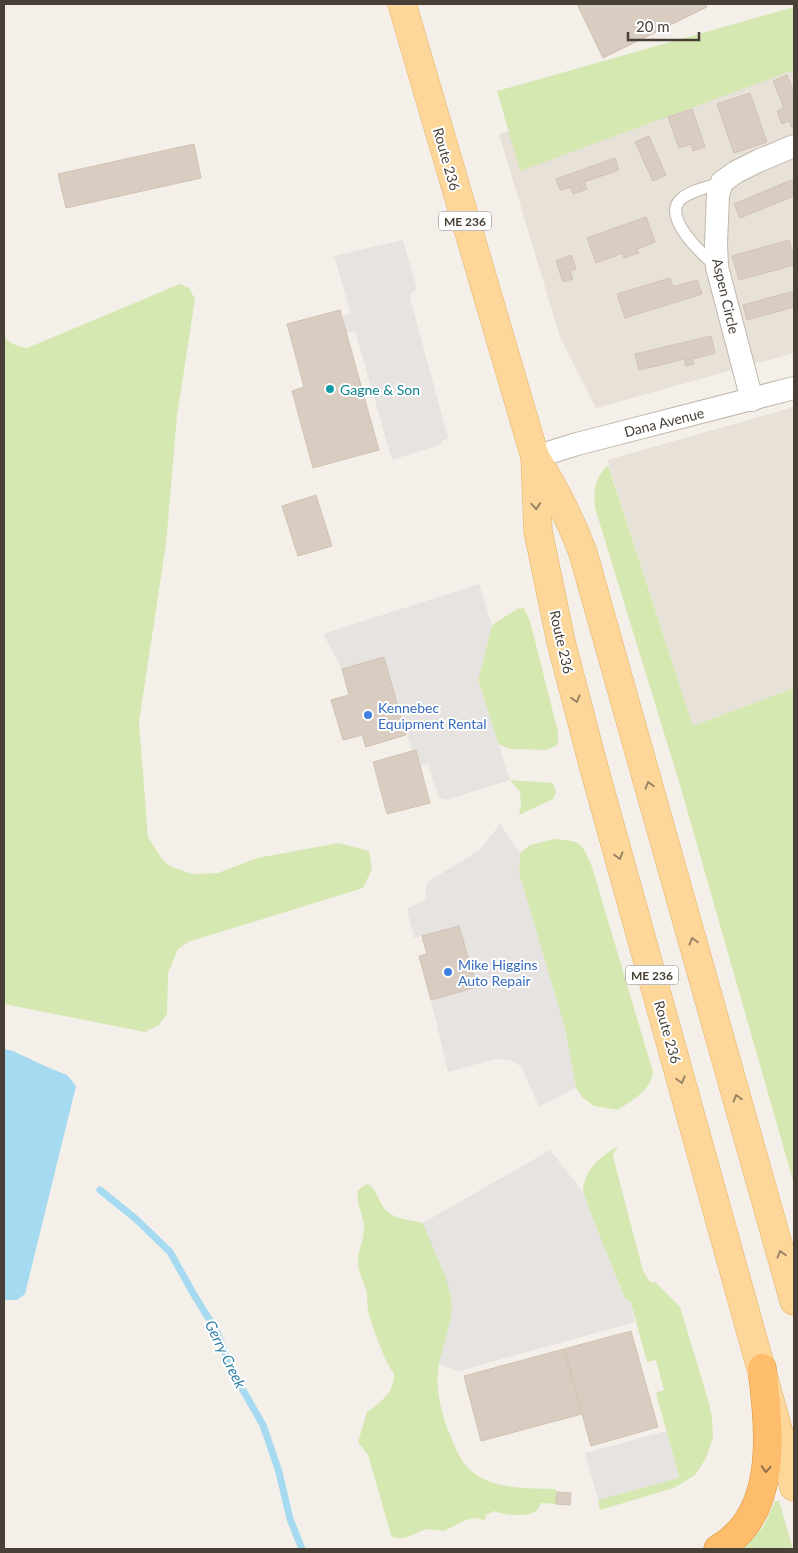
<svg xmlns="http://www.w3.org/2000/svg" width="798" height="1553" font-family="Lato,sans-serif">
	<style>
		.residential { fill: #e8e1d7 }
		.green { fill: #d5e8b2 }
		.parking { fill: #e6e3e1 }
		.water { fill: #a6daf0 }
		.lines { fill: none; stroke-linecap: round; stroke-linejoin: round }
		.stream { stroke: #a6daf0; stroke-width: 7 }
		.building { fill: #d9cdc2; stroke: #d1c2b2 }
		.service-casing { stroke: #c0b7ac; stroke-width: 13 }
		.minor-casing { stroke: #c0b7ac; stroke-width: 24 }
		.primary-casing { stroke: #e3b268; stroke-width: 29 }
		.motorway-casing { stroke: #dd903b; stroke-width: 29 }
		.service { stroke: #fff; stroke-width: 11 }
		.minor { stroke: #fff; stroke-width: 22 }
		.primary { stroke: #fdd699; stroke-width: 28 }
		.motorway { stroke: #fdbd6c; stroke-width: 28 }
		.oneway { stroke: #998463 }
		.oneway2 { stroke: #90724c }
		.culture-dot { fill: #0f9aa8; stroke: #fff; stroke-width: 2 }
		.shop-dot { fill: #3f7fe0; stroke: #fff; stroke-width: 2 }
		.labels { text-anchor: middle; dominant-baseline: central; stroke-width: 4; stroke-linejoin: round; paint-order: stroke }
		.shield { fill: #fff; stroke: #7f7973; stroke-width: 1 }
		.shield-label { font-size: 12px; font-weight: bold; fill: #484037 }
		.street-label { font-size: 14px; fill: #484037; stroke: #fff }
		.culture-label { font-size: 14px; fill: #0d838f; stroke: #fff; text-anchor: start }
		.shop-label { font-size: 14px; fill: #366cbe; stroke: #fff; text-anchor: start }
		.water-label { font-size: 15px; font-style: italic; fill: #2d7ea4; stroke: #fff }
	</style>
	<rect width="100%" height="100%" fill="#f4f0e9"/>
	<g class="residential">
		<polygon points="794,40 794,353 596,408 560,337 499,134"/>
		<polygon points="794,407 794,688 693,726 607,460"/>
	</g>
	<g class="green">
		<polygon points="794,7 794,70 520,171 497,91"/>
		<path d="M180,284L189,288L195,299L177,416L166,544L139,722L148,837L162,859L170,866L192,874L218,873L257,858L339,843L369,851L372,869L363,888L188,942L178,949L168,973L167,1014L159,1025L145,1032L4,1004V334C7,344 18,346 27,348Z"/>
		<path d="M608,465L693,726L794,688V1184L680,785L595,508C593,490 595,478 608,465Z"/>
		<polygon points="524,608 530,621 558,732 558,742 556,746 546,750 510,749 498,744 478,680 492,625 517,609"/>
		<polygon points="510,780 553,783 556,792 553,799 519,815 521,803 520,792"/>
		<path d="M554,839C582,841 581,842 592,867L653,1072C651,1091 633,1099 618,1110L594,1106L583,1098L576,1088L565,1029L519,873L520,853L530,845Z"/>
		<path d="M618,1146L613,1155L614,1160L643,1271L650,1282H655L680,1307L707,1396L712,1417L713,1437L706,1458L695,1475L674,1488L600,1510L598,1500L679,1477L656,1393L664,1390L656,1360L647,1362L631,1303L624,1297C619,1282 582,1197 583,1189C587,1166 599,1158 618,1146Z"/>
		<path d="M367,1184C378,1187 377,1203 388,1212C398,1220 412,1220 423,1223C433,1247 449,1274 452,1301C454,1325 441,1348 438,1372C436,1390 441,1410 447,1427C452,1440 458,1457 468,1468C490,1490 526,1488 555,1489L557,1492L556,1504L541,1503C540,1505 539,1508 537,1510C531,1518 502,1515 494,1511L486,1515V1518L484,1520L475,1518L466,1520L444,1531L426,1529L405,1538H394L391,1535L368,1455L358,1442L367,1412C381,1403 395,1391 394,1373C387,1368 369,1319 368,1310C367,1302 368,1294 365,1287C362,1278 358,1271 358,1261C358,1249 364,1241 364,1227C363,1214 356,1204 358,1190Z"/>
		<polygon points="775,1501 779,1501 793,1549 743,1549 763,1527"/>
	</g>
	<g class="parking">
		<polygon points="403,240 417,289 412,292 410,298 448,438 442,441 442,444 392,460 355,331 347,333 342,316 351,314 334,256"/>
		<polygon points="479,584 492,625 478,680 510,780 446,800 439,798 428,764 420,766 412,751 384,657 342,669 323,634"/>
		<polygon points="500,824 520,853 519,873 565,1029 576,1088 539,1107 522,1068 516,1063 510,1060 495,1059 448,1072 431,1000 477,987 459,926 414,938 407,909 425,900 427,882 480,850"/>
		<polygon points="550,1150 582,1191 624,1297 631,1303 635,1322 459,1371 439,1364 451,1317 452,1301 446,1278 423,1223"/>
		<polygon points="666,1431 679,1478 598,1500 585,1453"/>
	</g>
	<polygon class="water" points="4,1049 13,1051 47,1067 67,1075 76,1086 25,1294 17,1300 4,1300"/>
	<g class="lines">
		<polyline class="stream" points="100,1190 136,1219 170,1252 193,1293 217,1332 233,1373 263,1425 279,1472 290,1519 302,1549"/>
	</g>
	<g class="building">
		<polygon points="577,4 705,4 707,7 603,58"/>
		<polygon points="787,75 794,92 794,127 792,128 789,121 782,124 777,111 784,108 773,81"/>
		<polygon points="750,93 767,142 734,153 717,104"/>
		<polygon points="692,109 705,147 693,151 691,144 679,148 668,117"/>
		<polygon points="649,136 666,175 653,181 635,142"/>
		<polygon points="194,144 201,178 66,208 58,174"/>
		<polygon points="615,158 619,170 584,182 587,189 573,194 571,187 560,190 556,179"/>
		<polygon points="794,179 794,196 740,218 734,204"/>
		<polygon points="646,217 655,242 637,249 639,253 624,258 623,253 596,263 587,238"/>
		<polygon points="789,240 794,257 794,265 739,280 732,256"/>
		<polygon points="571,255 576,269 570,271 573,279 563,282 556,261"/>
		<polygon points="670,278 673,287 697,280 702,294 625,318 617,294"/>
		<polygon points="794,291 794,307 747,320 743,305"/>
		<polygon points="340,310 379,450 313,468 292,391 304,387 287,324"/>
		<polygon points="711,336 715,353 692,359 694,364 686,366 684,359 639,370 635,354"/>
		<polygon points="316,495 332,546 298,556 282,506"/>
		<polygon points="384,657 406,735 366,747 362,735 343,740 331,700 349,695 342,669"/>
		<polygon points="416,750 430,803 387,814 373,762"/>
		<polygon points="459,926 477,987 431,1000 419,956 427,954 422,936"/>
		<polygon points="631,1331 658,1427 591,1446 564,1349"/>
		<polygon points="564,1349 582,1414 481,1441 464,1376"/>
		<polygon points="557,1492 571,1493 570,1505 556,1504"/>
	</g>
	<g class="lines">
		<defs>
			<path id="service" d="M716,266C703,255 661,217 681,199C691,190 709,187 721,183"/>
			<g id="minor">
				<polyline points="752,400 717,267 716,243 718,195 722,182 736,172 758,161 794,146"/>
				<polyline points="535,457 577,444 794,388"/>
			</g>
			<g id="primary">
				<polyline points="402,4 535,457 538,531 561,642 594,768 794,1487"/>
				<path d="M535,457C555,489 570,518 583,553L794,1301"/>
			</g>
			<path id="motorway" d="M718,1549C780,1513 769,1429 762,1368"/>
		</defs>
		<use href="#service" class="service-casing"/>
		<use href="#minor" class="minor-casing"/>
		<use href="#primary" class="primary-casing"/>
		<use href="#motorway" class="motorway-casing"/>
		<use href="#service" class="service"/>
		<use href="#minor" class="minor"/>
		<use href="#primary" class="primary"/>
		<use href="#motorway" class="motorway"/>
	</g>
	<defs><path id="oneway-chevron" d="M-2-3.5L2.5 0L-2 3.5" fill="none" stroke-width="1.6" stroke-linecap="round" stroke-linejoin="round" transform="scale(1.25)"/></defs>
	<g class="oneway">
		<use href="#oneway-chevron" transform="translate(536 506) rotate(86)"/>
		<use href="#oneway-chevron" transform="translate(576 699) rotate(75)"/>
		<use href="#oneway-chevron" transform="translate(649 785) rotate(-106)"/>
		<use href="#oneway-chevron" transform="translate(619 856) rotate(74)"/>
		<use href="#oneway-chevron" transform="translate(693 941) rotate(-106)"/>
		<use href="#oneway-chevron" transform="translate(681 1080) rotate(74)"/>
		<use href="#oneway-chevron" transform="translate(737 1098) rotate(-106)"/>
		<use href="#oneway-chevron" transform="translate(781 1254) rotate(-106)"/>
	</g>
	<use class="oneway2" href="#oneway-chevron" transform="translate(766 1469) rotate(94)"/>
	<circle class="culture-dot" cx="330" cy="389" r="5"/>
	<g class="shop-dot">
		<circle cx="368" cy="715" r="5"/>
		<circle cx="448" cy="972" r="5"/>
	</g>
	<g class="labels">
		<g class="shield">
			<rect x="439" y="211.5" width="52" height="19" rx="4"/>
			<rect x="626" y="965.5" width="52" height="19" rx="4"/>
		</g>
		<g class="shield-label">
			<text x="465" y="221">ME 236</text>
			<text x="652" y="975">ME 236</text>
		</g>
		<g class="street-label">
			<text transform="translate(447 159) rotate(74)">Route 236</text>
			<text transform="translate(726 296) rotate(77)">Aspen Circle</text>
			<text transform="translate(664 422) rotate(-14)">Dana Avenue</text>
			<text transform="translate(562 642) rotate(77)">Route 236</text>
			<text transform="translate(668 1032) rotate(74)">Route 236</text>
		</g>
		<g class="culture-label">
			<text x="340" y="389">Gagne &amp; Son</text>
		</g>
		<g class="shop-label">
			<text x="378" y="707">Kennebec<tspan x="378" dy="16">Equipment Rental</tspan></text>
			<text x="458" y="964">Mike Higgins<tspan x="458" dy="16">Auto Repair</tspan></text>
		</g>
		<g class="water-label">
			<text transform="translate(226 1354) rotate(64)">Gerry Creek</text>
		</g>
	</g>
	<rect width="798" height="1553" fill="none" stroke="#484037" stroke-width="10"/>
	<path d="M628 32v8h71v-8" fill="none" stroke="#484037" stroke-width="2.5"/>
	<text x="636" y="32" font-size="15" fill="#484037" stroke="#ffffff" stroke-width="4" paint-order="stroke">20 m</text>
</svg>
